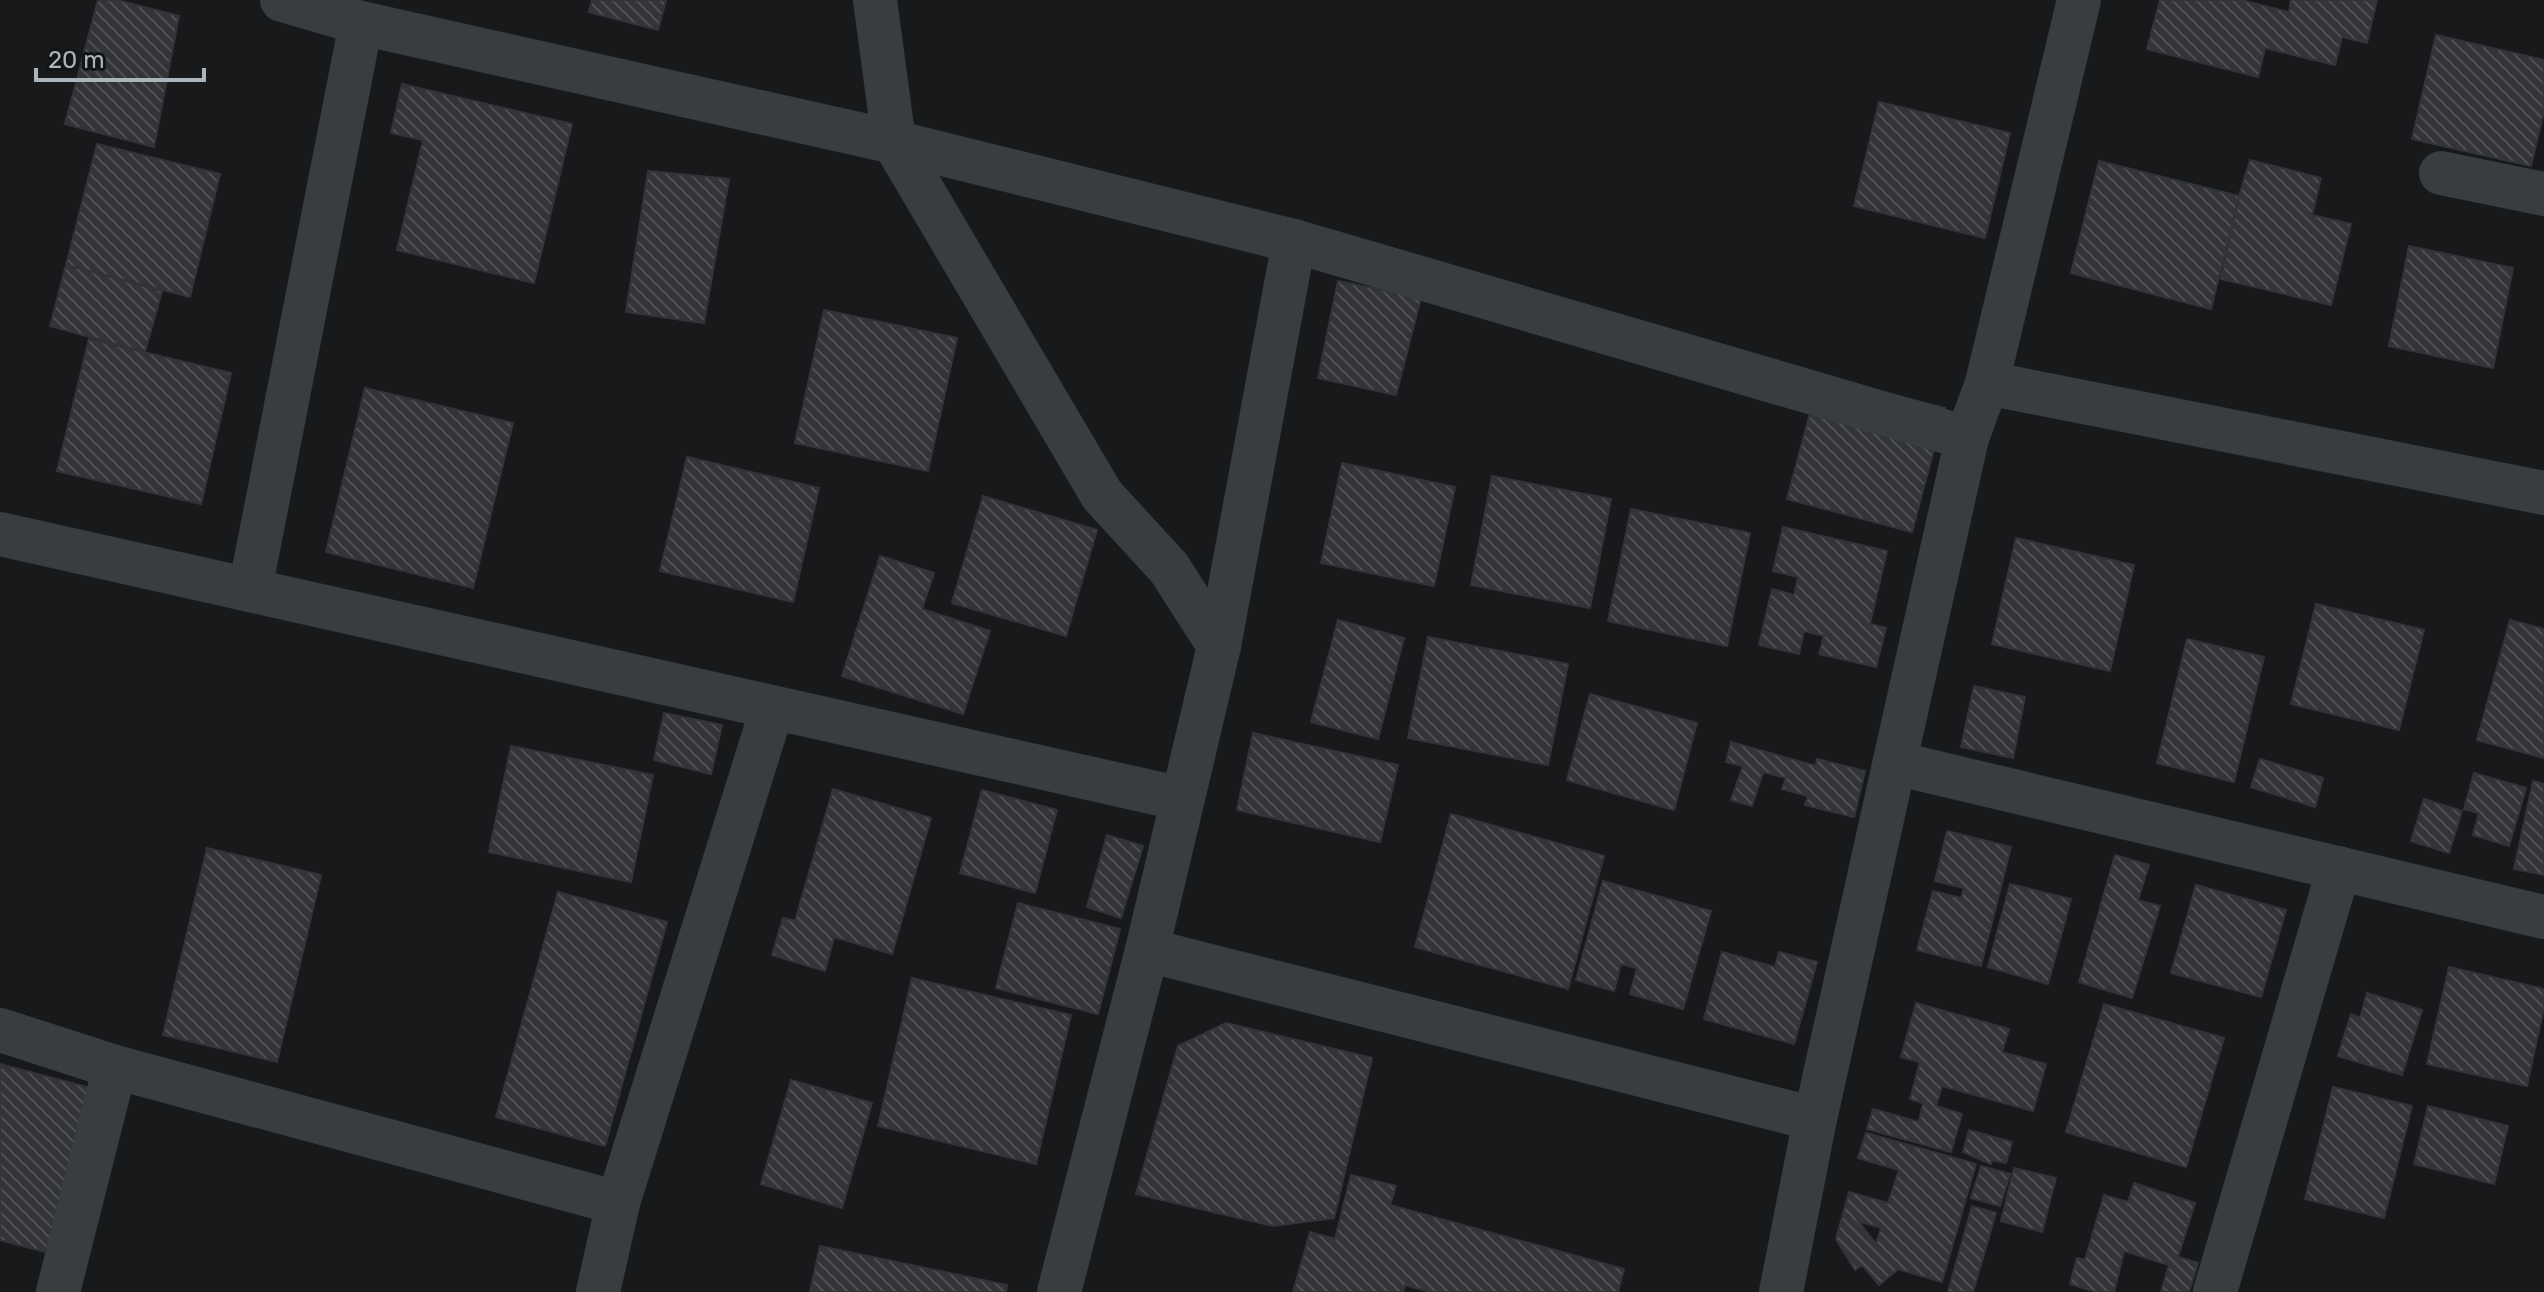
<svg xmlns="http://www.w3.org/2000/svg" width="2544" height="1292" font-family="Rubik,sans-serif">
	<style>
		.building { fill: url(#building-back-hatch); stroke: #323437; stroke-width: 2; fill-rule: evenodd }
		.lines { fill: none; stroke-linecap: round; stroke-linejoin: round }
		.street { stroke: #393d40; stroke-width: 44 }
	</style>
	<defs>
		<pattern id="building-back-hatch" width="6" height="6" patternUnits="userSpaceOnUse" patternTransform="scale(2)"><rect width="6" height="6" fill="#333437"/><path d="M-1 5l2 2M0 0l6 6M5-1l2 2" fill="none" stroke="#4e4f52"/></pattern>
	</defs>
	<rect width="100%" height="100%" fill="#18191b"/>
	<g class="building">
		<polygon points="98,0 117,0 179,16 154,147 65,124"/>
		<polygon points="592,0 666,0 658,30 589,12"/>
		<polygon points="2160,0 2241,0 2289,12 2291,0 2377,0 2367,43 2342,37 2335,65 2265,48 2258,77 2147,49"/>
		<polygon points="2436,35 2544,60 2544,111 2531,166 2412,139"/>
		<polygon points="402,84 572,124 534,283 397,250 423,140 391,133"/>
		<polygon points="1879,102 2010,133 1985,238 1854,206"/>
		<polygon points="97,144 220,174 190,297 66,265"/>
		<polygon points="2250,160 2321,178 2312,215 2351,224 2331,305 2221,279 2239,196"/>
		<polygon points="2099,161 2239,196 2211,309 2071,273"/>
		<polygon points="648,171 729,179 704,323 626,312"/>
		<polygon points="2409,246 2513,268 2493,368 2389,346"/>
		<polygon points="66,265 162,291 145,352 50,326"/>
		<polygon points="1338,281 1421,298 1396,395 1318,378"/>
		<polygon points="824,310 957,338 928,471 795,443"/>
		<polygon points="89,339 231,373 201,504 57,471"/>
		<polygon points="1820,376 1945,408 1912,532 1787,499"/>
		<polygon points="365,388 513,423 473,588 326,552"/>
		<polygon points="687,457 819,488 793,602 660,571"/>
		<polygon points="1342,463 1455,487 1434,586 1321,563"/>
		<polygon points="1492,476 1611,499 1590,608 1471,585"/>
		<polygon points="983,496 1097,530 1066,636 952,603"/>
		<polygon points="1631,509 1750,533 1727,646 1608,621"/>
		<polygon points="1783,527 1887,551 1870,624 1886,628 1876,667 1819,654 1824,636 1804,631 1799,654 1759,645 1772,589 1794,595 1798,577 1773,571"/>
		<polygon points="2016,538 2134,565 2110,671 1992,644"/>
		<polygon points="880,556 934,573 922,609 990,631 963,714 842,676"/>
		<polygon points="2316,604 2424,630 2399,730 2291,704"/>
		<polygon points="1338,620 1404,638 1378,739 1311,722"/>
		<polygon points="2510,620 2544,629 2544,758 2477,740"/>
		<polygon points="1428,637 1568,664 1548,765 1408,738"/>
		<polygon points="2187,639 2264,657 2234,782 2157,763"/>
		<polygon points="1974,686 2025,697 2013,758 1961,747"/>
		<polygon points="1590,694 1697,723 1674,810 1567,780"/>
		<polygon points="664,713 722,725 711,774 654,760"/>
		<polygon points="1253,733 1398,765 1380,842 1237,810"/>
		<polygon points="1731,742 1816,766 1817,759 1865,771 1854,817 1805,805 1808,796 1782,789 1786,778 1763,772 1752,806 1731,800 1743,766 1726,762"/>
		<polygon points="511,746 653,775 631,882 489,852"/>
		<polygon points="2260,759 2323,778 2315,807 2251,787"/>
		<polygon points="2474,773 2526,788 2509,846 2473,835 2479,813 2464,809"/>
		<polygon points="2533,781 2544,784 2544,875 2514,869"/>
		<polygon points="833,789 931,818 892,954 834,937 825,971 772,955 783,918 795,921"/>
		<polygon points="982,790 1057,810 1035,893 960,873"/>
		<polygon points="2424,799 2462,811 2449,853 2411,841"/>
		<polygon points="1451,814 1604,856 1568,989 1415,947"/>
		<polygon points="1947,831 2011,847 1981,966 1917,950 1933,891 1961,898 1964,888 1935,881"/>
		<polygon points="1107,835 1143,846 1121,918 1087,907"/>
		<polygon points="207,848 321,875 277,1062 163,1035"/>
		<polygon points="2115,855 2149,865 2138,900 2160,906 2132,998 2079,982"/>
		<polygon points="1603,881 1711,911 1683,1009 1630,994 1637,968 1621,964 1614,991 1576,980"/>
		<polygon points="2010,884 2071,899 2048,984 1988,967"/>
		<polygon points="2196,885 2286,910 2261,997 2171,973"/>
		<polygon points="558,892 667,922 605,1146 496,1117"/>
		<polygon points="1018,903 1120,929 1098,1014 996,988"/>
		<polygon points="1722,952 1775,967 1779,952 1817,962 1794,1044 1704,1019"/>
		<polygon points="2449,967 2544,989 2544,1007 2527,1086 2427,1064"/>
		<polygon points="912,978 1071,1015 1036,1164 878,1126"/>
		<polygon points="2367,993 2422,1010 2402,1075 2338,1056 2351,1014 2360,1018"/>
		<polygon points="1916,1003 2009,1029 2002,1052 2046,1064 2033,1111 1942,1086 1936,1106 1962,1114 1951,1152 1867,1129 1873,1109 1919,1122 1923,1103 1910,1099 1920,1062 1901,1057"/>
		<polygon points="2104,1004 2224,1038 2186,1167 2066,1132"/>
		<polygon points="1226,1023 1372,1058 1334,1218 1273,1226 1136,1194 1178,1046"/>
		<polygon points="0,1064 94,1089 49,1253 0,1240"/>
		<polygon points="791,1080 872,1103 842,1208 761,1184"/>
		<polygon points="2333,1087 2412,1106 2384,1218 2305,1199"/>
		<polygon points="2428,1106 2508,1126 2494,1184 2414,1164"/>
		<polygon points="1969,1130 2012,1142 2006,1163 1992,1160 1991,1164 1963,1152"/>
		<path d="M1866,1133L1976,1164L1942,1282L1898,1269L1879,1285L1862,1265L1855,1270L1836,1239L1849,1192L1888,1203L1899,1170L1858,1158ZM1858,1221L1881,1228L1876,1244Z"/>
		<polygon points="1981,1166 2010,1174 2000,1206 1971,1198"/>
		<polygon points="2014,1168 2056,1178 2042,1232 2001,1221"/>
		<polygon points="1351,1175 1396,1186 1390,1205 1624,1269 1618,1292 1431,1292 1405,1285 1403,1292 1293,1292 1310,1232 1335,1239"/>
		<polygon points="2134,1183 2195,1203 2178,1257 2198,1263 2189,1292 2161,1292 2169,1265 2124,1251 2114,1292 2096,1292 2070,1284 2077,1258 2085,1260 2104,1195 2128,1202"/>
		<polygon points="1972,1206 1996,1213 1973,1292 1948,1292"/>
		<polygon points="820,1246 1007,1285 1006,1292 810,1292"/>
	</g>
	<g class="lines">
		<g class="street">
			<polyline points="282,0 361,23 894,142 1294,241 1967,438 1987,383 2544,493"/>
			<polyline points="875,0 894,142 1102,495 1169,568 1219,646 1147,950 1059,1292"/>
			<polyline points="2441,173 2544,194"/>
			<polyline points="1987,383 2079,0"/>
			<polyline points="0,534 1182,799"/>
			<polyline points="250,590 361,23"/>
			<polyline points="1219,646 1294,241"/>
			<polyline points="1895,763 2544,917"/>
			<polyline points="1147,950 1815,1119"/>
			<polyline points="0,1030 115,1067 618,1203"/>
			<polyline points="58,1292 115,1067"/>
			<polyline points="598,1292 618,1203 772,709"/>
			<polyline points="1781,1292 1815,1119 1967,438"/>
			<polyline points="2215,1292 2339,868"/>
		</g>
	</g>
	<path d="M36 68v12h168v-12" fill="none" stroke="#aab5bb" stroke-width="4"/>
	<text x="48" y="68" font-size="24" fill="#aab5bb" stroke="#131416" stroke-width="6" paint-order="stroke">20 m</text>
</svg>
